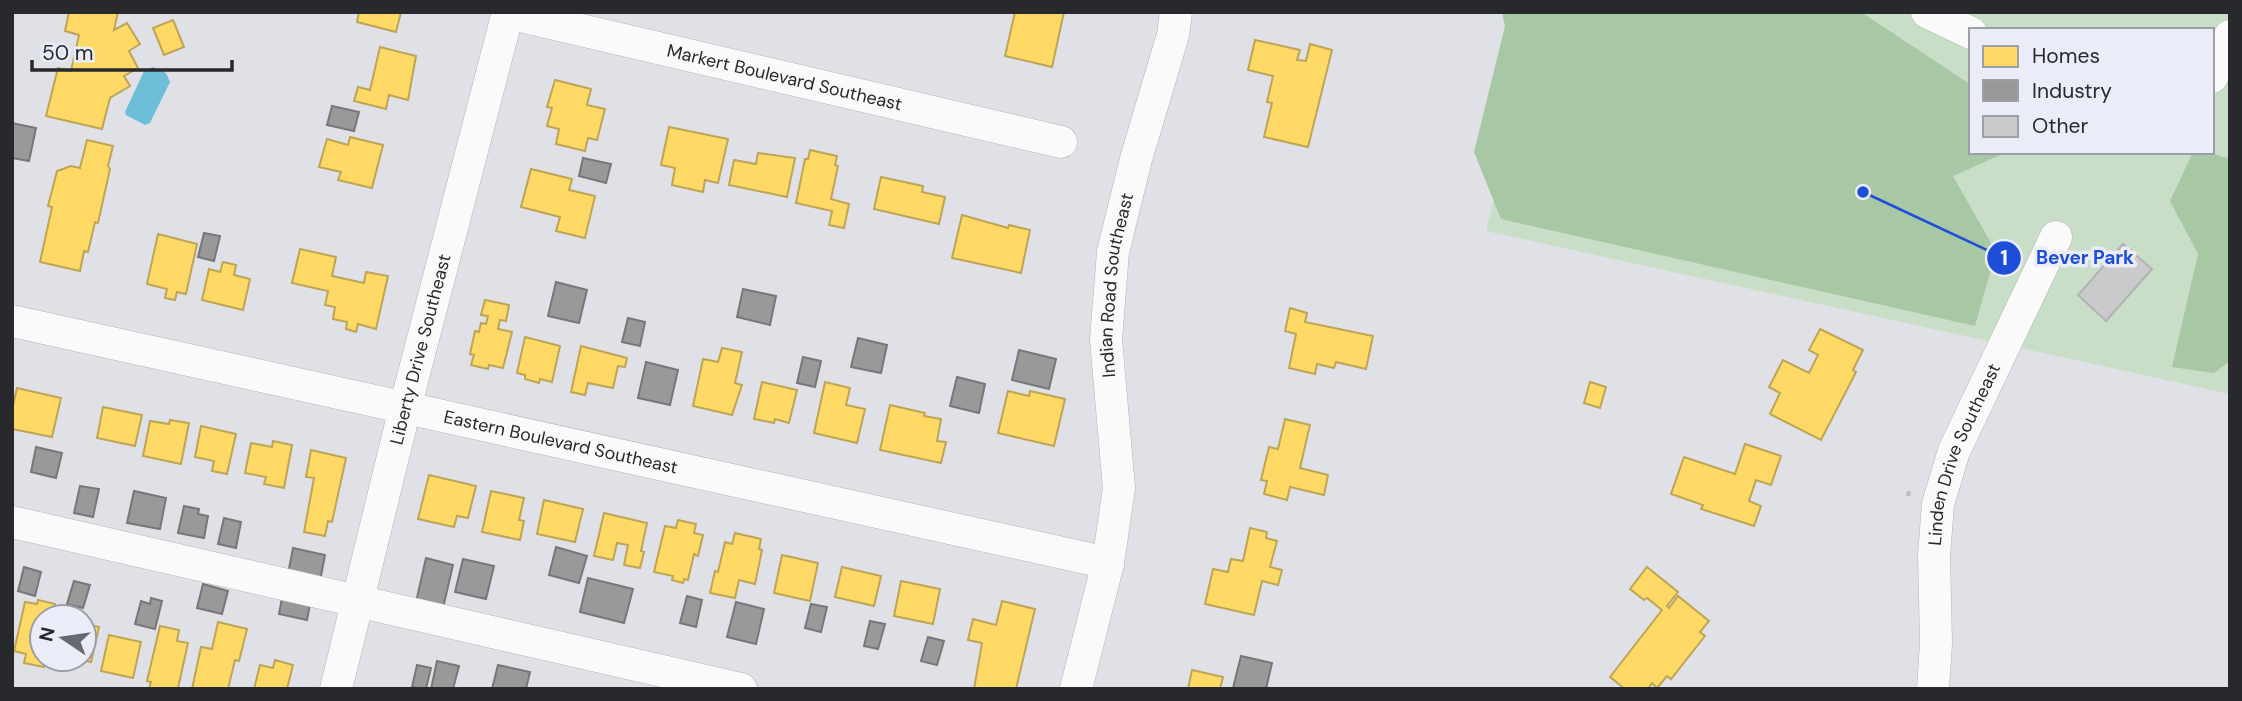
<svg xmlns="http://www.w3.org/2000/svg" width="2242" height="701" font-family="'DM Sans',sans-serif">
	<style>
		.green { fill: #c8dec7; fill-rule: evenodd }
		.forest { fill: #a7c7a5 }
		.water { fill: #6fbed9 }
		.homes { fill: #ffd966; stroke: #bea455; stroke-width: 2 }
		.industry { fill: #999; stroke: #777779; stroke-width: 2 }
		.building { fill: #cacacd; stroke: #b3b2b6; stroke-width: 2 }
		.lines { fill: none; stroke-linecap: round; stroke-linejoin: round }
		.minor-casing { stroke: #b3b4b8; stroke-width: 33 }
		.path { stroke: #c0c0c2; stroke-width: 4.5; stroke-dasharray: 5 5; stroke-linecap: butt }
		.minor { stroke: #fafafb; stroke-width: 32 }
		.labels { text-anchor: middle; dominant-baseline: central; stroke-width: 7; stroke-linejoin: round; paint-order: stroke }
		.street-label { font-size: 18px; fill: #28292d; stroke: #eaedf7 }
		.leader { fill: none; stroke: #1d4ed8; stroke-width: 2.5 }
		.callout-dot { fill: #1d4ed8; stroke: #eaedf7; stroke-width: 2.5 }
		.mark-label { font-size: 21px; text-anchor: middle; font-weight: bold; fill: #fff }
		.callout-label { font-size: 19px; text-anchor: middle; font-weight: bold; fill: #1d4ed8; stroke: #eaedf7; stroke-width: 7; stroke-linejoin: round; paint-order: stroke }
	</style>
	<rect width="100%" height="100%" fill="#e0e1e6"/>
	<path class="green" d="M1541,12H2230V394L1486,231ZM1971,30H2212V152H1971Z"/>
	<g class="forest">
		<polygon points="1502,12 1861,12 1971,85 1971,152 2007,152 1953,176 1996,252 1975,326 1501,219 1474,152 1505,26"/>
		<polygon points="2193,152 2207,152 2230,159 2230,361 2214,373 2172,367 2198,254 2170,201"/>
	</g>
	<polygon class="water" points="153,67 166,73 170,82 150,123 145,125 126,115 125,112 144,71"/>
	<g class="homes">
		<polygon points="69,12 118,12 114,30 127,23 140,44 129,51 138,68 124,76 130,86 110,98 102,129 46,116 58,68 71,71 79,35 65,31"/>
		<polygon points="359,12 401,12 396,32 357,22"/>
		<polygon points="1015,12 1064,12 1052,67 1005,56"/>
		<polygon points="173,20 184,47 164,55 153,28"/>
		<polygon points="1255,40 1300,50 1297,60 1306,61 1310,44 1332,50 1308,147 1264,137 1272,103 1267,102 1273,76 1248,70"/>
		<polygon points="380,47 416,56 408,100 389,95 386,109 354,101 358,87 370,90"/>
		<polygon points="555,80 591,89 587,105 605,109 597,140 588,138 585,151 556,144 559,129 547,126 552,108 547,107"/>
		<polygon points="669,127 728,139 718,183 705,180 703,192 672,185 675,168 661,165"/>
		<polygon points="350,137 383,145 372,188 338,180 341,172 319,167 327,139 348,145"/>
		<polygon points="87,140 113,146 108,166 110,169 98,223 95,222 88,252 84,251 80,271 40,262 52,207 48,206 57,171 71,166 80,168"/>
		<polygon points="810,150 837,156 835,165 838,166 831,199 849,204 844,228 829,225 832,211 796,203 805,159 808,159"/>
		<polygon points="758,153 795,158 787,197 729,185 734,160 756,164"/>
		<polygon points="531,169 572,179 569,190 595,196 585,238 556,231 560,217 521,207"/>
		<polygon points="881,177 923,186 922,192 945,197 939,224 874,209"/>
		<polygon points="962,215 1008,228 1009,225 1030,230 1021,273 952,258"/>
		<polygon points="158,234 197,244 186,294 177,292 175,300 165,298 167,289 147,284"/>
		<polygon points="300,249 336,257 332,276 364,283 366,272 388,276 376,329 358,324 356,332 346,329 347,322 333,319 335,307 325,305 328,291 292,283"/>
		<polygon points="223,262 236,265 234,275 250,279 243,310 202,300 209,269 220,272"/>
		<polygon points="485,300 509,305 506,321 500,320 498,329 512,332 503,368 489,365 488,369 471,365 474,355 470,354 475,331 479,332 481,323 486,324 488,316 481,315"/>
		<polygon points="1290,308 1307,313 1305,322 1373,336 1366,369 1336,362 1334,368 1317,364 1315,374 1289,368 1296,334 1285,331"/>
		<polygon points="1820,329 1863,350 1853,370 1856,372 1821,440 1770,414 1780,393 1769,387 1783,360 1809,373 1818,355 1809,350"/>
		<polygon points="525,337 560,346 552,382 540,379 539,383 525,379 525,375 517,373"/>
		<polygon points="581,346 627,358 625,367 618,366 613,388 588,383 585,395 571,392"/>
		<polygon points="722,348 742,352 735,383 742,385 732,415 693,406 703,359 718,362"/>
		<polygon points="762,382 797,390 789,423 775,419 774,423 754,419"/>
		<polygon points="825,382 850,388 846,405 865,409 857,443 814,433"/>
		<polygon points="1590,382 1606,387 1600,408 1584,403"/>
		<polygon points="17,388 61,398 52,437 12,429 12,410"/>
		<polygon points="1008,391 1029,396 1030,391 1065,399 1054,446 998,433"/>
		<polygon points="890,405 925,413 924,416 941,419 937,441 946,442 941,463 880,450"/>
		<polygon points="103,407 142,415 135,446 97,438"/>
		<polygon points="1285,419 1310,425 1300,468 1328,475 1324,495 1290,487 1287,500 1264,494 1267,481 1261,480 1269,447 1278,449"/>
		<polygon points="170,420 189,423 181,464 143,456 150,421 169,424"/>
		<polygon points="201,426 236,434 227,474 212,471 214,461 195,457"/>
		<polygon points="273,441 292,445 284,488 264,484 266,477 245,473 251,443 272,447"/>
		<polygon points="1745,444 1781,456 1771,485 1756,480 1749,501 1761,506 1754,526 1701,509 1703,505 1671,494 1684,457 1735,474"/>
		<polygon points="311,450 346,458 332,522 328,521 325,536 304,532 314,478 306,477"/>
		<polygon points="429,475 476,486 468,518 457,516 454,527 418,519"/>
		<polygon points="491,491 524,498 519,520 524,521 520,540 482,532"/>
		<polygon points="544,500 583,509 575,542 537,534"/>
		<polygon points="604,513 647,523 641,551 644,552 640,568 624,565 628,545 617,543 613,560 594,556"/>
		<polygon points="678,520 696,524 694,533 703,535 698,556 694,554 688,580 684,579 683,583 672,580 673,576 654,572 665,526 676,528"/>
		<polygon points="1250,528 1267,532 1266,538 1277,541 1270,567 1282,570 1278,585 1262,581 1254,615 1205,604 1213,569 1228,572 1231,559 1243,561"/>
		<polygon points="735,533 761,539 759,549 762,550 755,584 739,580 735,598 710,593 715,571 718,572 725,542 732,544"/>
		<polygon points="782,555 818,563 810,601 774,593"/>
		<polygon points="842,567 881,576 874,606 835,597"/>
		<polygon points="1647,567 1678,592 1667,606 1669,608 1678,596 1709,621 1700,632 1705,636 1671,679 1667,676 1657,688 1652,683 1648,689 1625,689 1610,677 1662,610 1647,598 1644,600 1630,589"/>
		<polygon points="901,581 940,589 933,624 894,616"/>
		<polygon points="38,600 55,604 55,608 58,609 56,617 42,617 42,659 45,659 44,667 24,663 26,654 14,651 25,602 37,604"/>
		<polygon points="1002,601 1035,609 1016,689 974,689 982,643 968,640 973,619 996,625"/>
		<polygon points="218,622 247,629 239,661 235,660 228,689 192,689 201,647 212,649"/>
		<polygon points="84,624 99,627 91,662 79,659 84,659"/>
		<polygon points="160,626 179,630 177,641 188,643 178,688 149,689 151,682 147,681"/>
		<polygon points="109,635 141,642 133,678 101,671"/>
		<polygon points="275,660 293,665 287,689 254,689 260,665 273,668"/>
		<polygon points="1192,670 1223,677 1220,689 1188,689"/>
	</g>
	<g class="industry">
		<polygon points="332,106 359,112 354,131 327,125"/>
		<polygon points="12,123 36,128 29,161 12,158"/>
		<polygon points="583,158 611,164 606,183 579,176"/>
		<polygon points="204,233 220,236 214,261 198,257"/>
		<polygon points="556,282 587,290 579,323 548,316"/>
		<polygon points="743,289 776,296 770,325 737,317"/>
		<polygon points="628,318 645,322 640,346 622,342"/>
		<polygon points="858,338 887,345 881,373 851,367"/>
		<polygon points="1019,350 1056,359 1049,389 1012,380"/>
		<polygon points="803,357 821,361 815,387 797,383"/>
		<polygon points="646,362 678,370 670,405 638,398"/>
		<polygon points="957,377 985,384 979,413 950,406"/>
		<polygon points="36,447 62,453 56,478 31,472"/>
		<polygon points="80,486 99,489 93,517 74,513"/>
		<polygon points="134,491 166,498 160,529 127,523"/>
		<polygon points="184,506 199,509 198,514 208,516 204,538 178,533"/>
		<polygon points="224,518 241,522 236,548 218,544"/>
		<polygon points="556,547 587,556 579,583 549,575"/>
		<polygon points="293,548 325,555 320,581 288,574"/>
		<polygon points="426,558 453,565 443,608 416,602"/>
		<polygon points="463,559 494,566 486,599 455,592"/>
		<polygon points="24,567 41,572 35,596 18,591"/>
		<polygon points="588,578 633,589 624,623 580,612"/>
		<polygon points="74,581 90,585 83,608 67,604"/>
		<polygon points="203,584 228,591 222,614 197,608"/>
		<polygon points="687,596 702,600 696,627 680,623"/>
		<polygon points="151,598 162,601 155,629 135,624 141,601 150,604"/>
		<polygon points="282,598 310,604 307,620 279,614"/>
		<polygon points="736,602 764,609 756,644 727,637"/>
		<polygon points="811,604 827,607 821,632 805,628"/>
		<polygon points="870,621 885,624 878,649 864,646"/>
		<polygon points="928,637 944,641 937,665 921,661"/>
		<polygon points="1241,656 1272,663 1266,689 1233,688"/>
		<polygon points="437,661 459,666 453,689 431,689"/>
		<polygon points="417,665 431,668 426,689 412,687"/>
		<polygon points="498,665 530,672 526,689 492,689"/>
	</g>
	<polygon class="building" points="2123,244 2152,269 2106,321 2078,295"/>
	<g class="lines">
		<defs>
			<g id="minor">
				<polyline points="1927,12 1971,33"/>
				<path id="s1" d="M508,13L1061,142"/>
				<polyline points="2212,77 2230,36"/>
				<path id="s2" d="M12,321L1108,563"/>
				<polyline points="12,522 741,689"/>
				<path id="s3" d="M336,689L405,408L508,12"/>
				<path id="s4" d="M1076,689L1108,563L1119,488L1106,340L1113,252L1136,159L1173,35L1176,12"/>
				<path id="s5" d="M1933,689L1936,643L1934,555L1938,504L1954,451L2056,237"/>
			</g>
		</defs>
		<use href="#minor" class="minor-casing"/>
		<polyline class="path" points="1908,496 1910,486"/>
		<use href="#minor" class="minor"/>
	</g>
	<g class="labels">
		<g class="street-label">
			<text stroke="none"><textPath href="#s1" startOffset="284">Markert Boulevard Southeast</textPath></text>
			<text stroke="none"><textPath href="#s4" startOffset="410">Indian Road Southeast</textPath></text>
			<text stroke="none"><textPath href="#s3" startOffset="350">Liberty Drive Southeast</textPath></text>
			<text stroke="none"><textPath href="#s2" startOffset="562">Eastern Boulevard Southeast</textPath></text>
			<text stroke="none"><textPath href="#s5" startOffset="240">Linden Drive Southeast</textPath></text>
		</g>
	</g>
	<path class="leader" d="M1863 192L2004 258"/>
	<g class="callout-dot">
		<circle cx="1863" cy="192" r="7"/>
		<circle cx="2004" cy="258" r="18"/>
	</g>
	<g class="mark-label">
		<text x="2004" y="265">1</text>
	</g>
	<g class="callout-label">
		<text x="2085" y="264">Bever Park</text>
	</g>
	<rect width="2242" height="701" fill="none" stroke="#28292d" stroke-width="28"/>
	<rect x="1969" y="28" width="245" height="126" fill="#eaedf7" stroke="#9c9fa6" stroke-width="2"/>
	<rect x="1983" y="46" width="35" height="21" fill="#ffd966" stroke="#9c9fa6" stroke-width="2"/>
	<text x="2032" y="63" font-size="21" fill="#28292d">Homes</text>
	<rect x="1983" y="80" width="35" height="21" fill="#999999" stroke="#9c9fa6" stroke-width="2"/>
	<text x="2032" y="98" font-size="21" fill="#28292d">Industry</text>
	<rect x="1983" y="116" width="35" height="21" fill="#cacacd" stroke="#9c9fa6" stroke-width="2"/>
	<text x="2032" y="133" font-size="21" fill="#28292d">Other</text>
	<g transform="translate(63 638) rotate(283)"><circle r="33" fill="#eaedf7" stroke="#9c9fa6" stroke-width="2"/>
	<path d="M0-5L12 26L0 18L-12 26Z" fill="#68696e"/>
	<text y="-10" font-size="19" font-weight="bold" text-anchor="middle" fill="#28292d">N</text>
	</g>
	<path d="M32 60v10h200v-10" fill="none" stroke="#28292d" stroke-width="3.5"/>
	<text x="42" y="60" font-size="21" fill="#28292d" stroke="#eaedf7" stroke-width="5" paint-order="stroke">50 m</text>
</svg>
